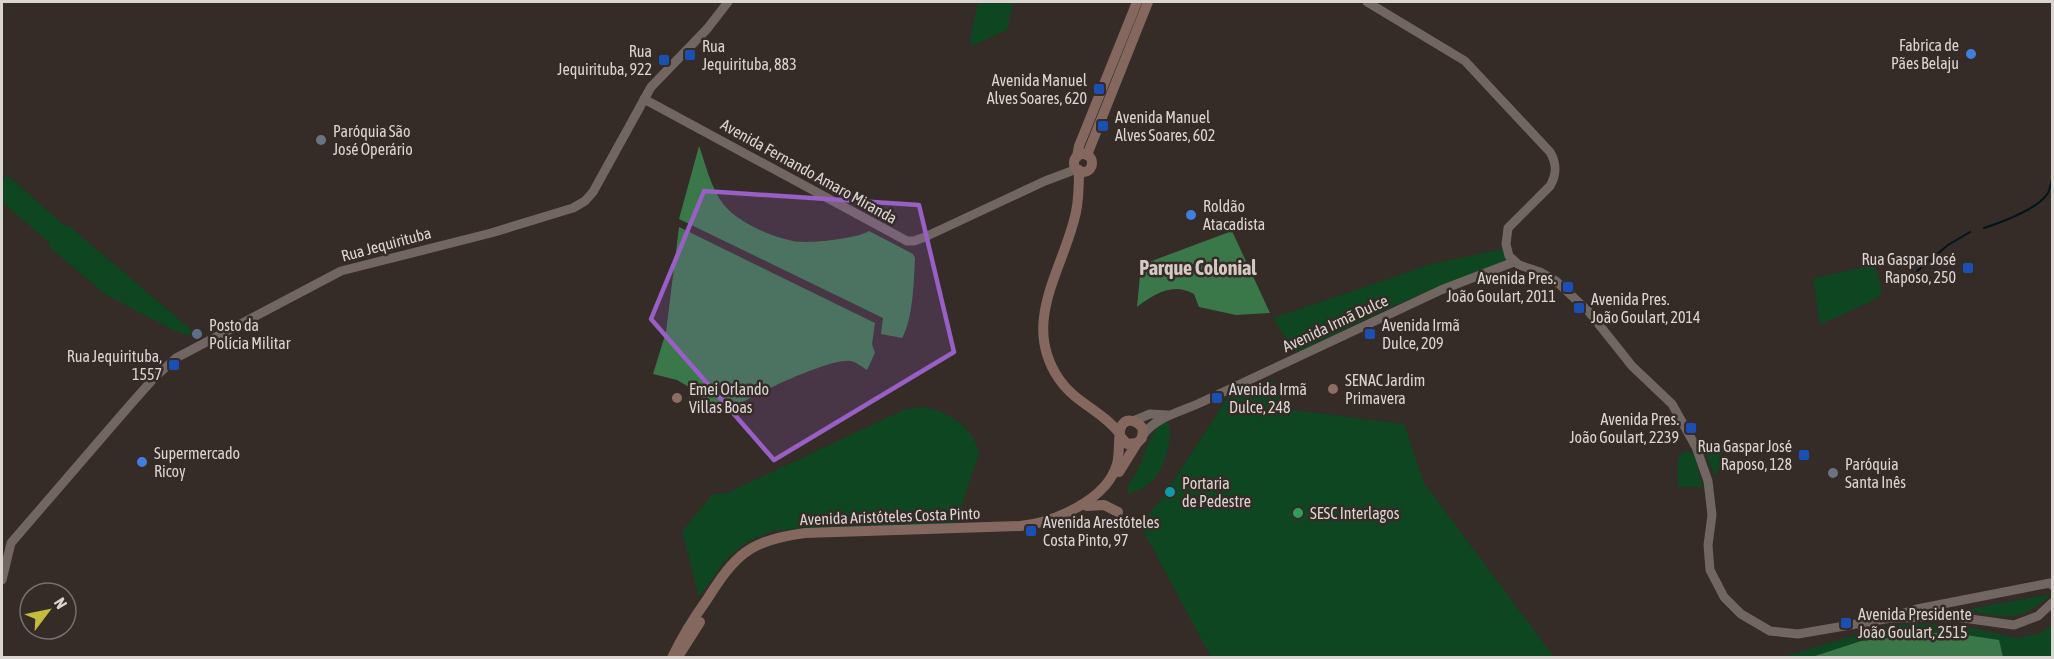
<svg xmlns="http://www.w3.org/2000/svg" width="2054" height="659" font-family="'Asap Condensed',sans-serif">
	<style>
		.green { fill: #0d4621 }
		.forest { fill: #3a784a }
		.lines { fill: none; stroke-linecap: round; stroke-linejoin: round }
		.stream { stroke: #00151e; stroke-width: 2 }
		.tertiary { stroke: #716661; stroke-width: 9 }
		.secondary { stroke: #84685f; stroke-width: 10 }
		.marked { fill: #985fc5; fill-opacity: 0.2; stroke: #985fc5; stroke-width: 4.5; stroke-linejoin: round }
		.shop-dot { fill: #3f7fe0; stroke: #352b27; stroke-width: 2 }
		.transit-dot { fill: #1a4fb4; stroke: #352b27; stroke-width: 2 }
		.worship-dot { fill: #6b7280; stroke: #352b27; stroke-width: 2 }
		.service-dot { fill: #5c6f8a; stroke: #352b27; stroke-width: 2 }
		.education-dot { fill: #8d6e63; stroke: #352b27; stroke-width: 2 }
		.culture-dot { fill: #0f9aa8; stroke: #352b27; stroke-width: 2 }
		.leisure-dot { fill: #2e9e5b; stroke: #352b27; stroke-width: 2 }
		.labels { text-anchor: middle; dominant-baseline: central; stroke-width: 5; stroke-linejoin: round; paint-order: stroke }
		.poi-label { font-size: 16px; fill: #dbd5d2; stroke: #352b27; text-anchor: start }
		.street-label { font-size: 16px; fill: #dbd5d2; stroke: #352b27 }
		.quarter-label { font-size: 20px; font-weight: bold; fill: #d5c9c3; stroke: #352b27 }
	</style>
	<rect width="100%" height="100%" fill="#352b27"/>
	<g class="green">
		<polygon points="978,2 1013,2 1007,30 972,46 970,40"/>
		<polygon points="7,175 66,227 68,225 195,333 196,335 194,338 169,328 105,294 49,247 51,244 2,202 2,181"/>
		<path d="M1503,249L1509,262C1435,283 1366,320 1296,353L1273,318L1432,264Z"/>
		<polygon points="1875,265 1882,291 1878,298 1820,325 1813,278"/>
		<polygon points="1273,380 1285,409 1404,424 1424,483 1554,657 1211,657 1140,525 1160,501 1228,397"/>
		<path d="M923,407C947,410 975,428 979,454L955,525L775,530L747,542L731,555L721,566L699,597L682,531L713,494L727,493L906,409Z"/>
		<path d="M1163,422L1168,423C1175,437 1163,470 1153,480C1145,488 1138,491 1128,493L1127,489C1129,483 1133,479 1136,473C1145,456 1148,435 1163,422Z"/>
		<polygon points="1701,443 1724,443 1720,468 1715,476"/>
		<polygon points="1688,451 1694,455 1703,487 1678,487 1678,457 1682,453"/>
		<path d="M2052,594C2016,625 2006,617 1963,610Z"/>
		<polygon points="1928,623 1977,629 2018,638 2041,633 2052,624 2052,657 1778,658 1887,626"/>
	</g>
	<g class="forest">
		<path d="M699,146C706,165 711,189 724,205C739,223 770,236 793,241C808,244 856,239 869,231L913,254L915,258C914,280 913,320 902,338L881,334L883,318L679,219Z"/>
		<path d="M679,227L875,323L872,344L875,353L867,370C862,367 855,361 850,361C829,358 746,398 728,411L701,398V394L677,380L653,374L666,332Z"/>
		<path d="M1232,231L1270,313L1236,315L1199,307L1194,294C1173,282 1154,294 1137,307L1141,265Z"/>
		<polygon points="1946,632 1999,640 2003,657 1812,657 1861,641"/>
	</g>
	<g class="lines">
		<g class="stream">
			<path d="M1984,228C2002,222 2038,209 2048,193C2050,189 2051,183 2052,179"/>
			<polyline points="1917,271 1948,245 1970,232"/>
		</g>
		<g class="tertiary">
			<path d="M1367,2L1465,61L1550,152C1557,164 1557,174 1550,186L1508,228L1506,244L1509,256L1519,265L1540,272L1556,281L1589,312L1632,366L1672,404L1696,447L1708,481L1712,515L1708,545L1710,570L1724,597L1741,614L1770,631L1798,634L1891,618L1956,617L2014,625L2038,616L2052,603"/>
			<polyline points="644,99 907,241 914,241 925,237 1045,181 1077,169"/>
			<polyline points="1133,421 1150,414 1168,415"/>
			<path d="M1143,435C1157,416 1181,412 1202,402L1441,290L1514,262"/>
			<polyline points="2,580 11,543 130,405 155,377 176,358 341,271 491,233 573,208 585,201 593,192 651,87 707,29 728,2"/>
			<polyline points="1897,615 1917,609 2050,583 2052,585"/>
		</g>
		<g class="secondary">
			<circle cx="1083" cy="163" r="9"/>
			<polyline points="1087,155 1148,2"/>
			<polyline points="1077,157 1079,146 1137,2"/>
			<path d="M1079,170C1079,184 1079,198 1076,212C1064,269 1020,322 1059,379C1075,403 1103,411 1120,434"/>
			<polyline points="1119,472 1137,443"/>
			<polyline points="1087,506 1104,505 1118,512"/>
			<polyline points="681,652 700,622"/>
			<path d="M672,658C682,637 693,619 706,601C736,554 748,541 805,533L1020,526C1053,523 1107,500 1117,464C1120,454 1118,434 1121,427C1126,416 1138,421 1143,429L1142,438L1137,443L1127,444L1121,437"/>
		</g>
	</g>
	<path class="marked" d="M704,191L919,205L954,352L774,460L651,319Z"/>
	<g class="shop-dot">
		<circle cx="1971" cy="54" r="6"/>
		<circle cx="1191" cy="215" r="6"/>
		<circle cx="142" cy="462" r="6"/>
	</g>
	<g class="transit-dot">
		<rect x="684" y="49" width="12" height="12" rx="3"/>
		<rect x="658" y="54" width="12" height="12" rx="3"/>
		<rect x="1093" y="83" width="12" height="12" rx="3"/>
		<rect x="1097" y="120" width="12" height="12" rx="3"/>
		<rect x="1962" y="262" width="12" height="12" rx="3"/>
		<rect x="1562" y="281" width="12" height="12" rx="3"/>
		<rect x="1573" y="302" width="12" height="12" rx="3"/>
		<rect x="1364" y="328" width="12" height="12" rx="3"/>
		<rect x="168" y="359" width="12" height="12" rx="3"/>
		<rect x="1211" y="392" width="12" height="12" rx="3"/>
		<rect x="1685" y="422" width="12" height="12" rx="3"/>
		<rect x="1798" y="449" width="12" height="12" rx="3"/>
		<rect x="1025" y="525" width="12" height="12" rx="3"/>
		<rect x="1840" y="617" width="12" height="12" rx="3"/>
	</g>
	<g class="worship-dot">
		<circle cx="321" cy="140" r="6"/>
		<circle cx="1833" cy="473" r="6"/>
	</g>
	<circle class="service-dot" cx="197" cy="334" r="6"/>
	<g class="education-dot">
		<circle cx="1333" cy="389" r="6"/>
		<circle cx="677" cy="398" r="6"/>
	</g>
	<circle class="culture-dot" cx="1170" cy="492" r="6"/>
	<circle class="leisure-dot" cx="1298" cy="513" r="6"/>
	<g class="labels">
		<g class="poi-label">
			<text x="1959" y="45" text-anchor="end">Fabrica de<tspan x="1959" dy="18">Pães Belaju</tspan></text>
			<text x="702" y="46">Rua<tspan x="702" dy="18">Jequirituba, 883</tspan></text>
			<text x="652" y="51" text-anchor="end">Rua<tspan x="652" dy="18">Jequirituba, 922</tspan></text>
			<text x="1087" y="80" text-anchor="end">Avenida Manuel<tspan x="1087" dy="18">Alves Soares, 620</tspan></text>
			<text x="1115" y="117">Avenida Manuel<tspan x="1115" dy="18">Alves Soares, 602</tspan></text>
			<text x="333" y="131">Paróquia São<tspan x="333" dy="18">José Operário</tspan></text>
			<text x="1203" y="206">Roldão<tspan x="1203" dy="18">Atacadista</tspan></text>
			<text x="1956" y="259" text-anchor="end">Rua Gaspar José<tspan x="1956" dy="18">Raposo, 250</tspan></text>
			<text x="1556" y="278" text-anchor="end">Avenida Pres.<tspan x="1556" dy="18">João Goulart, 2011</tspan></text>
			<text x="1591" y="299">Avenida Pres.<tspan x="1591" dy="18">João Goulart, 2014</tspan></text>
			<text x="209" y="325">Posto da<tspan x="209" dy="18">Polícia Militar</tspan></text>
			<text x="1382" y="325">Avenida Irmã<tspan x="1382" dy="18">Dulce, 209</tspan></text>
			<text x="162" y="356" text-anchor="end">Rua Jequirituba,<tspan x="162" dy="18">1557</tspan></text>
			<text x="1345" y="380">SENAC Jardim<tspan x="1345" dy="18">Primavera</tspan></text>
			<text x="689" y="389">Emei Orlando<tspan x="689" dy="18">Villas Boas</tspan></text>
			<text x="1229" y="389">Avenida Irmã<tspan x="1229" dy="18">Dulce, 248</tspan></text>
			<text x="1679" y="419" text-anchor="end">Avenida Pres.<tspan x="1679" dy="18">João Goulart, 2239</tspan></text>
			<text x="1792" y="446" text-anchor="end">Rua Gaspar José<tspan x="1792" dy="18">Raposo, 128</tspan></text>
			<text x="154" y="453">Supermercado<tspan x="154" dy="18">Ricoy</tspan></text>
			<text x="1845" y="464">Paróquia<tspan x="1845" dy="18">Santa Inês</tspan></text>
			<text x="1182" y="483">Portaria<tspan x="1182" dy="18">de Pedestre</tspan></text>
			<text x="1310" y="513">SESC Interlagos</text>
			<text x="1043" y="522">Avenida Arestóteles<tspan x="1043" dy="18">Costa Pinto, 97</tspan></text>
			<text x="1858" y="614">Avenida Presidente<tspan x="1858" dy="18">João Goulart, 2515</tspan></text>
		</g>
		<g class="street-label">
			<text transform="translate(809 171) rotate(29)">Avenida Fernando Amaro Miranda</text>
			<text transform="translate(386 244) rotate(-15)">Rua Jequirituba</text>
			<text transform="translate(1335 323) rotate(-25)">Avenida Irmã Dulce</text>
			<text transform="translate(890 516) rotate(-2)">Avenida Aristóteles Costa Pinto</text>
		</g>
		<g class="quarter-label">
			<text x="1198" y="267">Parque Colonial</text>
		</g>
	</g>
	<rect width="2054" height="659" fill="none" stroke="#dbd5d2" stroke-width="6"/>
	<g transform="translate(48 611) rotate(58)"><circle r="28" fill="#352b27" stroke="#776f6b" stroke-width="1.5"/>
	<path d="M0-4.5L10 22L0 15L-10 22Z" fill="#c4bc3e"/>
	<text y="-9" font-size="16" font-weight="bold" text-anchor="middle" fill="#dbd5d2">N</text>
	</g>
</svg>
